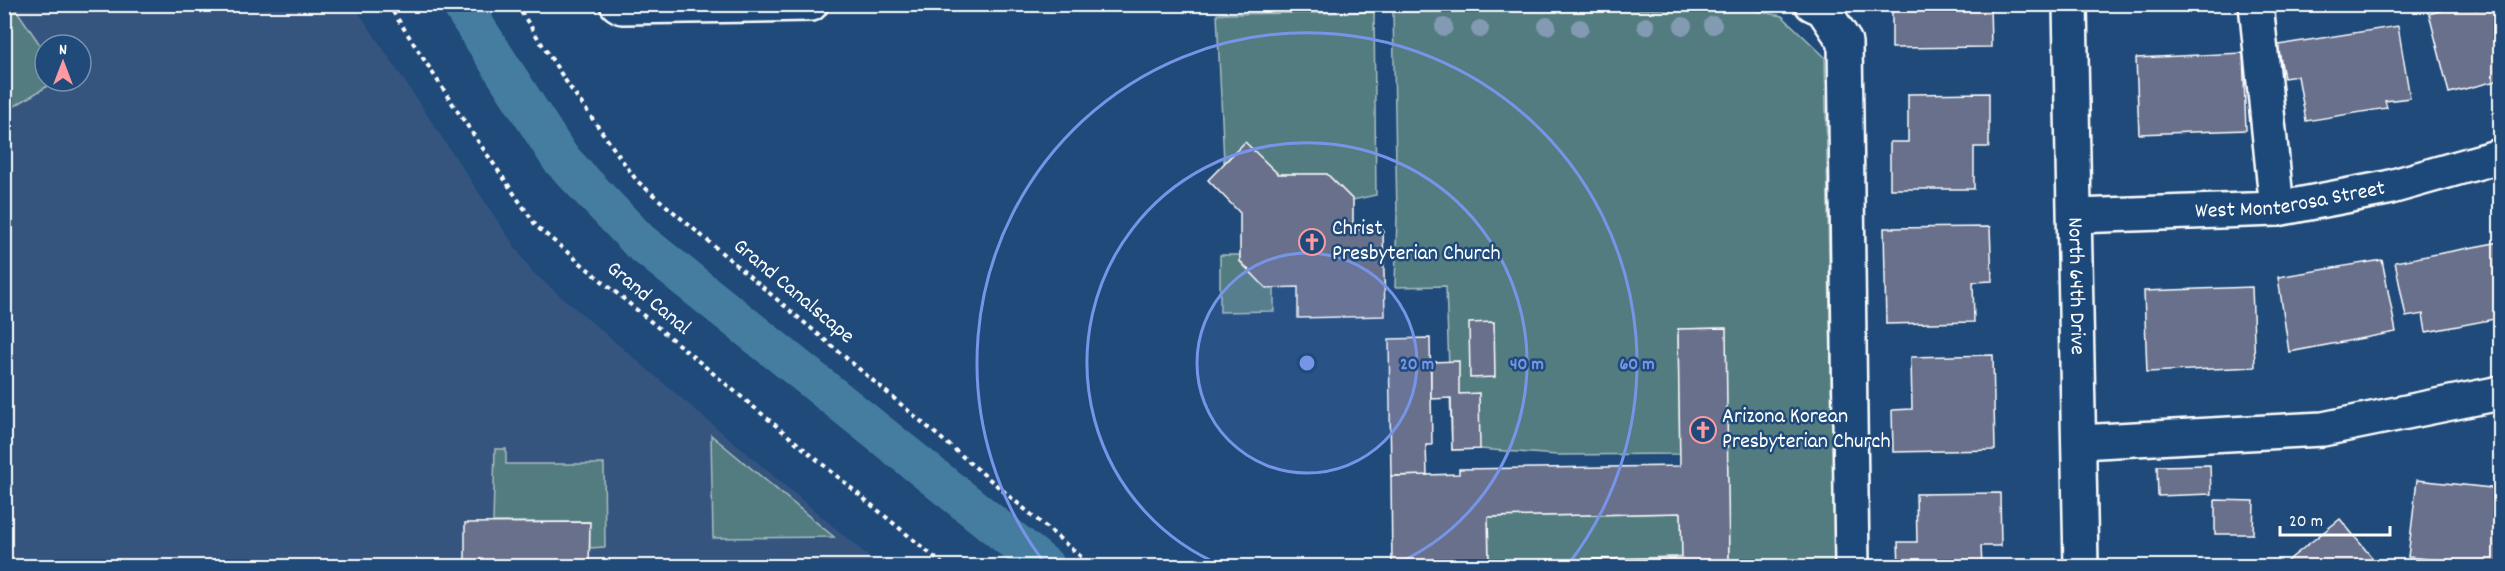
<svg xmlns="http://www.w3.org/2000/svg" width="2505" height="571" font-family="Dekko,sans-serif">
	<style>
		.built { fill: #35557f; fill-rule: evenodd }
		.green { fill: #537b81; stroke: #a9bdc0; stroke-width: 1.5 }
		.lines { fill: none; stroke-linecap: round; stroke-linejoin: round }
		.canal { stroke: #457da0; stroke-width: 39 }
		.building { fill: #686f8b; stroke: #fff; stroke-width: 1.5; fill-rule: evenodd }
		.minor-casing { stroke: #fff; stroke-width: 38 }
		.path { stroke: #fff; stroke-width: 4; stroke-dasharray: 4.5 4.5; stroke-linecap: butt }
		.minor { stroke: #1f4a7a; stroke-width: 33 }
		.tree { fill: #839bb2 }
		.ring { fill: none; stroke: #7795e8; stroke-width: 3 }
		.labels { text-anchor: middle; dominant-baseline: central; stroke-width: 5; stroke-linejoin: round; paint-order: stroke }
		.street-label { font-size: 22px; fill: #fff; stroke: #1f4a7a }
		.poi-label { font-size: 22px; fill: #fff; stroke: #1f4a7a; text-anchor: start }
		.centre { fill: #7795e8; stroke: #1f4a7a; stroke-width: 3 }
		.ring-label { font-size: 18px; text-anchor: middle; font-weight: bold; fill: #7795e8; stroke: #1f4a7a; stroke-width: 5; stroke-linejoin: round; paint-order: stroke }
	</style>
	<rect width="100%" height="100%" fill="#1f4a7a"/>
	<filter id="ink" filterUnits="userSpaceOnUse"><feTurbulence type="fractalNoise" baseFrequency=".0167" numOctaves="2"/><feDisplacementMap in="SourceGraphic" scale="12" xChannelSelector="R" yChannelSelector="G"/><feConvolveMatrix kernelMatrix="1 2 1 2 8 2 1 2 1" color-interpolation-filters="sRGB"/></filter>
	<g filter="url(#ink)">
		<path class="built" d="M4,5H354L531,271L880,566H5ZM45,45H81V81H45Z"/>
		<g class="green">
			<polygon points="5,4 13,5 45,52 45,81 56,81 5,112"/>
			<polygon points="1742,8 1782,16 1825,57 1835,566 1729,566 1725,328 1678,329 1680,454 1557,455 1480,449 1452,450 1446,286 1395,287 1397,215 1393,12"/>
			<polygon points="1374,12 1376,195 1353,200 1327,174 1278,174 1245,143 1224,162 1217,14"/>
			<polygon points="1220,255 1240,255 1240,262 1266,288 1274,288 1274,311 1220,312"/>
			<polygon points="711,435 834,537 713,538"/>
			<polygon points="495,449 506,449 506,464 604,464 605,547 590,548 589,522 493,522"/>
			<polygon points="1681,513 1682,557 1489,562 1488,517"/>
		</g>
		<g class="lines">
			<polyline class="canal" points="461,4 560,158 639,241 1045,566"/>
		</g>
		<g class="building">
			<polygon points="1908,4 1990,4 1991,47 1892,48 1892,9 1908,9"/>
			<polygon points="2464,4 2474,4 2475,9 2500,4 2500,80 2449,93 2429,14"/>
			<polygon points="2398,26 2410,98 2385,101 2387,108 2306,121 2298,76 2284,78 2278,45"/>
			<polygon points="2243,53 2246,130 2139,134 2136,58"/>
			<polygon points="1989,93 1989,147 1974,147 1974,189 1890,189 1890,142 1908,142 1908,94"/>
			<polygon points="1245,142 1278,174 1327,174 1353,200 1353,230 1383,230 1385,316 1298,318 1298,287 1266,288 1240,261 1240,213 1208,180"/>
			<polygon points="1990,227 1992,281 1973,282 1974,322 1886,324 1884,228"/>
			<polygon points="2500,242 2500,318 2426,332 2423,314 2406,317 2395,262"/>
			<polygon points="2382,260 2396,332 2289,352 2278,277"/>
			<polygon points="2252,287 2255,367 2147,372 2144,291"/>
			<polygon points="1494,322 1495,377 1470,378 1469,323"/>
			<path d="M1726,328L1729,566H1392L1391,476L1459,474V469L1680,466L1678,329ZM1681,513L1682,557L1489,562L1488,517Z"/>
			<polygon points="1430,338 1432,445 1426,445 1427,475 1391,476 1389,339"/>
			<polygon points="1993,355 1995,450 1893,452 1892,410 1912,409 1911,357"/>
			<polygon points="1459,361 1459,394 1479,393 1480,449 1452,450 1451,398 1431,399 1431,362"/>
			<polygon points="2210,465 2211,494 2158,496 2157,466"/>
			<polygon points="2417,480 2500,489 2500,566 2408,557"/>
			<polygon points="2000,493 2001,546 1981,546 1982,566 1899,566 1898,542 1917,542 1916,494"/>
			<polygon points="2215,500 2254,501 2253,534 2215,534"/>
			<polygon points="2340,519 2379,566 2281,566"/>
			<polygon points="590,522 589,566 465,566 465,523"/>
		</g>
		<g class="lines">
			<defs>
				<g id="minor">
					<polyline points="617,4 622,7 811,4"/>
					<polyline points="1812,4 1823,9 1845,42 1852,566"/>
					<path id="s1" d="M2070,4L2081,566"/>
					<polyline points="2256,4 2277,209"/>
					<path id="s2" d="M2075,216L2277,209L2387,188L2500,156"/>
					<polyline points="2079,442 2323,429 2500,393"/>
				</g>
			</defs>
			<use href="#minor" class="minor-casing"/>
			<g class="path">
				<polyline points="388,4 458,112 537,227 945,566"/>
				<polyline points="516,4 569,86 637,181 1092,566"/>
			</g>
			<use href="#minor" class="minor"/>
		</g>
		<g class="tree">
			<circle cx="1713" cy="25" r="9"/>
			<circle cx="1547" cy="26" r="9"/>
			<circle cx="1646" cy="26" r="9"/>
			<circle cx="1683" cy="26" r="9"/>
			<circle cx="1444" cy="27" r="9"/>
			<circle cx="1580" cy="28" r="9"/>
			<circle cx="1480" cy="29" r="9"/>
		</g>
	</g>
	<circle cx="1307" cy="363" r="110" fill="#7795e8" fill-opacity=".12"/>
	<g class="ring">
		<circle cx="1307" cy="363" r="110"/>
		<path d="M1223 566A220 220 0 1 1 1391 566"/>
		<path d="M1047 566A330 330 0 1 1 1567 566"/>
	</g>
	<defs>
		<symbol id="church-ring" viewBox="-11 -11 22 22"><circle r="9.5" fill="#1f4a7a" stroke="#ff9aa2" stroke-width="1.5"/><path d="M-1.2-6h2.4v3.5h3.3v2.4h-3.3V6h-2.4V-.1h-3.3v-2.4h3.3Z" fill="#ff9aa2"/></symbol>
	</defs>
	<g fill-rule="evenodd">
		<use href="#church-ring" x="1297" y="227" width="30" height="30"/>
		<use href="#church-ring" x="1688" y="415" width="30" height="30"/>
	</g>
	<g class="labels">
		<g class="street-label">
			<text stroke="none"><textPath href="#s2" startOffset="216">West Monterosa Street</textPath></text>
			<text stroke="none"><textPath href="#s1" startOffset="282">North 64th Drive</textPath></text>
			<text transform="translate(793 292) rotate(40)">Grand Canalscape</text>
			<text transform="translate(648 299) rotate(40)">Grand Canal</text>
		</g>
		<g class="poi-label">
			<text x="1332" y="229">Christ<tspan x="1332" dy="25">Presbyterian Church</tspan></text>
			<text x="1722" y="417">Arizona Korean<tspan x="1722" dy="25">Presbyterian Church</tspan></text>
		</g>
	</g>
	<circle cx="1307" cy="363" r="9" class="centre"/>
	<g class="ring-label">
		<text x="1417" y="369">20 m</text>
		<text x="1527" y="369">40 m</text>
		<text x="1637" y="369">60 m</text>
	</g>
	<rect width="2505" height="571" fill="none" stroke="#1f4a7a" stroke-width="24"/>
	<rect x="12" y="12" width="2481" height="547" fill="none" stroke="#fff" stroke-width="2" filter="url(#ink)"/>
	<g transform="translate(63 63)"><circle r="28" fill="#1f4a7a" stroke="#7992af" stroke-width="1.5"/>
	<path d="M0-4.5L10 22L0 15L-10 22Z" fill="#ff9aa2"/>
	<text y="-9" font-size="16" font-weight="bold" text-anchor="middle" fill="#ffffff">N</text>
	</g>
	<path d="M2280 526v9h110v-9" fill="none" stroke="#ffffff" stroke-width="3"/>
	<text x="2289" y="526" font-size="18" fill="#ffffff" stroke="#1f4a7a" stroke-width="4.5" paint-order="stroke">20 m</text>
</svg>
